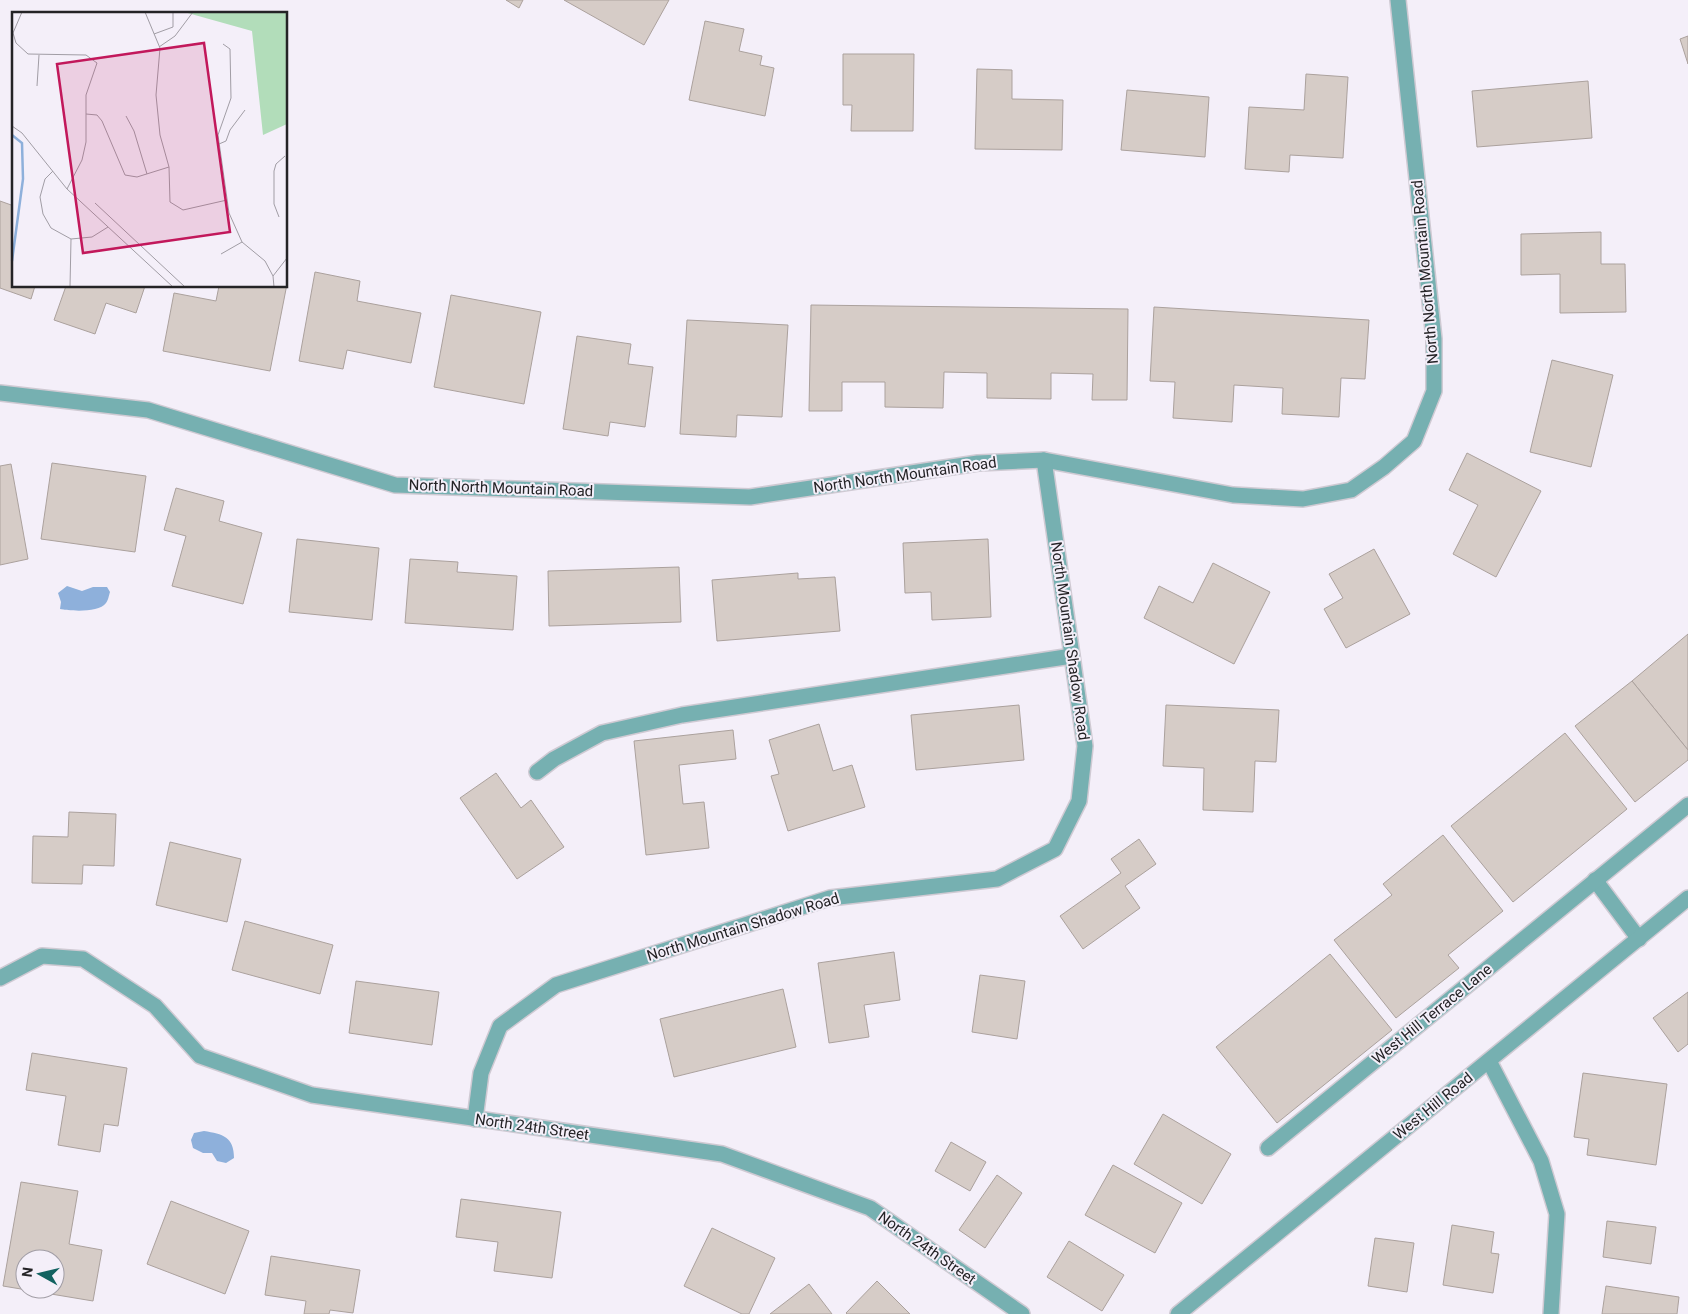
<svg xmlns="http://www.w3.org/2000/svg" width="1688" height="1314" font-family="Roboto,sans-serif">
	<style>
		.water { fill: #8eb0db }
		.building { fill: #d6ccc7; stroke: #aba19d; fill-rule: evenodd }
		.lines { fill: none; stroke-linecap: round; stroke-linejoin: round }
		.minor-casing { stroke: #cfcad3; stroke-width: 18 }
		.minor { stroke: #76b0b1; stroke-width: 15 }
		.labels { text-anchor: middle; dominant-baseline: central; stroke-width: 4; stroke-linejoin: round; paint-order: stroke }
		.street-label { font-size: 15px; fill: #242326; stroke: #f4eff9 }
		.inset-river { fill: none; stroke: #8eb0db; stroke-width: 2.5 }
		.inset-road { fill: none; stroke: #a19da5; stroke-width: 1 }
		.view { fill: #c2185b; fill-opacity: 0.15; stroke: #c2185b; stroke-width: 2.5 }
		.inset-edge { fill: none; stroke: #242326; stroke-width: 2.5 }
	</style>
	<rect width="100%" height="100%" fill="#f4eff9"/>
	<g class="water">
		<path d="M67,586L82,591L93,587H107L110,592C109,595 108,601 106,603C99,613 70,611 60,609L61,602L58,593Z"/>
		<path d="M204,1131C223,1134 234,1137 234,1158L226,1163L217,1161L212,1153H203L193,1148L191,1140L194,1133Z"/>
	</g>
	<g class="building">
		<polygon points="506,0 523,0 519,8"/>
		<polygon points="564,0 669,0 644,45"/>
		<polygon points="705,21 744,29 739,51 762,56 760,65 774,68 765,116 689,100"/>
		<polygon points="1688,36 1688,64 1680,39"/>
		<polygon points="843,54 914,54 913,131 851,131 852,105 843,105"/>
		<polygon points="977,69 1012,70 1012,99 1063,100 1062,150 975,149"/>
		<polygon points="1306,74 1348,77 1343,158 1290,155 1289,172 1245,169 1249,107 1304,110"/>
		<polygon points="1588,81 1592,138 1477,147 1472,91"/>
		<polygon points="1127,90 1209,97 1205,157 1121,150"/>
		<polygon points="0,201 14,206 14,286 35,286 31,299 0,288"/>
		<polygon points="1601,232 1601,264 1625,264 1626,312 1560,313 1560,274 1521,275 1521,234"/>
		<polygon points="315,272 360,281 357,301 421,313 411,363 347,350 343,369 299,361"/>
		<polygon points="286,284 287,284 270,371 163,351 174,293 216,301 219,286 286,286"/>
		<polygon points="66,286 145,286 136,313 106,303 95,334 54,320"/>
		<polygon points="451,295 541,312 524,404 434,387"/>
		<polygon points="811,305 1128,309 1127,400 1092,400 1093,374 1051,373 1051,399 987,398 987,373 944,372 943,408 885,407 885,382 842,382 842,411 809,411"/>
		<polygon points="1154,307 1369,320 1365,379 1341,378 1339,417 1282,414 1283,388 1234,385 1232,422 1173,418 1175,382 1150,381"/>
		<polygon points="687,320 788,325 782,417 737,415 736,437 680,434"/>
		<polygon points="577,336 631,344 628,364 653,367 645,427 610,422 608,436 563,429"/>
		<polygon points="1552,360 1613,375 1591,467 1530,452"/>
		<polygon points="1467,453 1541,491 1496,577 1453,554 1478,505 1449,490"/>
		<polygon points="52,463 146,476 135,552 41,539"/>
		<polygon points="11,464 28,559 0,565 0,466"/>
		<polygon points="176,488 224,501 219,521 262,533 243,604 172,586 186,536 164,530"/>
		<polygon points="297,539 379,548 372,620 289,612"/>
		<polygon points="988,539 991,617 932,620 931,592 905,593 903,543"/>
		<polygon points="1374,549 1410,614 1346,648 1324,609 1343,598 1329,574"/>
		<polygon points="410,559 458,562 457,572 517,576 513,630 405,623"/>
		<polygon points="1213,563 1270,592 1234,664 1144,618 1159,586 1193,603"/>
		<polygon points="679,567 681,622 549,626 548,571"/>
		<polygon points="798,573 798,579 835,577 840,631 717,641 712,580"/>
		<polygon points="1688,634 1688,750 1632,681"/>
		<polygon points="1632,681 1688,750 1688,760 1635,802 1575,726"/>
		<polygon points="1019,705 1024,760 916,770 911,715"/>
		<polygon points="1166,705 1279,710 1276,762 1255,761 1253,812 1203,810 1204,768 1163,766"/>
		<polygon points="819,724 833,771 852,765 865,807 788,831 771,776 779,774 769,740"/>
		<polygon points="733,730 736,759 679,765 683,804 704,802 709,848 646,855 634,741"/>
		<polygon points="1565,733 1627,809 1513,902 1451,826"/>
		<polygon points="496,773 521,808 531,800 564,847 517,879 460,798"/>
		<polygon points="69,812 116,814 114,866 83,865 82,884 32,883 33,836 68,837"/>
		<polygon points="1443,835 1503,911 1448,955 1459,968 1396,1018 1334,940 1392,895 1383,884"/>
		<polygon points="1139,839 1156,864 1125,886 1140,908 1083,949 1060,916 1121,873 1111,859"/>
		<polygon points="170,842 241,859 227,922 156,905"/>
		<polygon points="245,921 333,945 320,994 232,970"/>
		<polygon points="894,952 900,1000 864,1005 869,1037 829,1043 818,963"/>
		<polygon points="1330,954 1392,1030 1277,1123 1216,1047"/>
		<polygon points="980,975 1025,981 1017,1039 972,1032"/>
		<polygon points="356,981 439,992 432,1045 349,1033"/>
		<polygon points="783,989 796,1047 674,1077 660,1019"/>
		<polygon points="1688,992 1688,1044 1678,1052 1653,1018"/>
		<polygon points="32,1053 127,1068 118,1126 104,1124 100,1152 58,1145 66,1096 26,1090"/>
		<polygon points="1583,1073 1667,1084 1656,1165 1587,1155 1589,1139 1574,1137"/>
		<polygon points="1163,1114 1231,1154 1202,1204 1134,1164"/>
		<polygon points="951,1142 986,1162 970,1191 935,1171"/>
		<polygon points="1113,1165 1182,1203 1155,1253 1085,1215"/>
		<polygon points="997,1175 1022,1193 985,1248 959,1230"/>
		<path d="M21,1182L78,1191L69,1244L102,1250L93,1301L3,1286ZM25,1259H55V1289H25Z"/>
		<polygon points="461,1199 561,1212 552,1278 494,1271 498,1242 456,1237"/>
		<polygon points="171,1201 249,1231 225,1294 147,1264"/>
		<polygon points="1607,1221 1656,1227 1651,1264 1603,1257"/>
		<polygon points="1452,1225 1494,1232 1491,1253 1499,1254 1493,1293 1443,1285"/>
		<polygon points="712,1228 775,1258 749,1314 742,1314 684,1286"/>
		<polygon points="1375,1238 1414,1243 1407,1292 1368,1286"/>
		<polygon points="1069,1241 1124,1275 1102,1311 1047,1277"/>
		<polygon points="271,1256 360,1270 353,1313 330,1310 329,1314 304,1314 306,1301 265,1295"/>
		<polygon points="877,1281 910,1314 847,1314 846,1313"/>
		<polygon points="809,1284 832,1314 770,1314"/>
		<polygon points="1606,1286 1679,1297 1677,1314 1602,1314"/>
	</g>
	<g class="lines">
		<defs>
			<g id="minor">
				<polyline points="0,393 148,410 395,485 750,497 978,463 1044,460 1233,495 1303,499 1351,490 1384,467 1414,441 1434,391 1434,339 1398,0"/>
				<polyline points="537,772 554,759 602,733 682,715 1072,656"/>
				<polyline points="1595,880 1639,939"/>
				<polyline points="0,978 42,956 83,959 155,1006 200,1056 312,1095 722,1154 870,1208 1022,1314"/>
				<polyline points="1489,1061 1541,1161 1557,1214 1551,1314"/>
				<polyline points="475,1119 481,1073 500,1026 556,985 830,898 997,879 1055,849 1079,801 1085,746 1044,460"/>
				<polyline points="1268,1148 1688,805"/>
				<polyline points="1178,1314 1688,898"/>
			</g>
		</defs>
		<use href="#minor" class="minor-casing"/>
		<use href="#minor" class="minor"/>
	</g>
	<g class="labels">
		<g class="street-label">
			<text transform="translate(1425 272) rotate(-95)">North North Mountain Road</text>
			<text transform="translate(905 475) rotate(-8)">North North Mountain Road</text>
			<text transform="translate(501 488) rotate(2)">North North Mountain Road</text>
			<text transform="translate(1070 641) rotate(82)">North Mountain Shadow Road</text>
			<text transform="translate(743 927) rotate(-17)">North Mountain Shadow Road</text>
			<text transform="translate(1432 1014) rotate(-39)">West Hill Terrace Lane</text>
			<text transform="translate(1433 1106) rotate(-39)">West Hill Road</text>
			<text transform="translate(532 1127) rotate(8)">North 24th Street</text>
			<text transform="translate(927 1248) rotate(35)">North 24th Street</text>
		</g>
	</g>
	<g transform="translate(12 12)">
		<rect width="275" height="275" fill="#f4eff9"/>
		<path d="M172,0H275V112L251,123L240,19Z" fill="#b2ddba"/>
		<path class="inset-river" d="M0,123L10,131L11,167L0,249"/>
		<path class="inset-road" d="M10,0L1,21L4,31L16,42L74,43L85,51L74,83V130L70,148L55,177M133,0L148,36L144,83L148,123L157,155L158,190L171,198L215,188M142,22L161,15V0M211,32L218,37L219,86L206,123L217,201L230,230L253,249L261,264L262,275M147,35L163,24L181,0M25,74L27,43M74,102L85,103L90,109L113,163L125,165L157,155M114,104L122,119L135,162M0,114L10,121L55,177L161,275M207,132L214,129L218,118L233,98M41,159L33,167L28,185L31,202L39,216L59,227L80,225L96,215M83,191L173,275M267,205L262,192V159L264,152L273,144M209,242L230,230M261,264L275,246M58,275L59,227"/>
		<path class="view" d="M192,31L218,220L71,241L45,52Z"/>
		<rect width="275" height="275" class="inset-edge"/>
	</g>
	<g transform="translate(40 1274) rotate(278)"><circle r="24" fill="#f4eff9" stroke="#a19da5"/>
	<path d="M0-4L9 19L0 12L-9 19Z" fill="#126261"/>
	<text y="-8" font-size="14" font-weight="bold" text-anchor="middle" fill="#242326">N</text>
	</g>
</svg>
